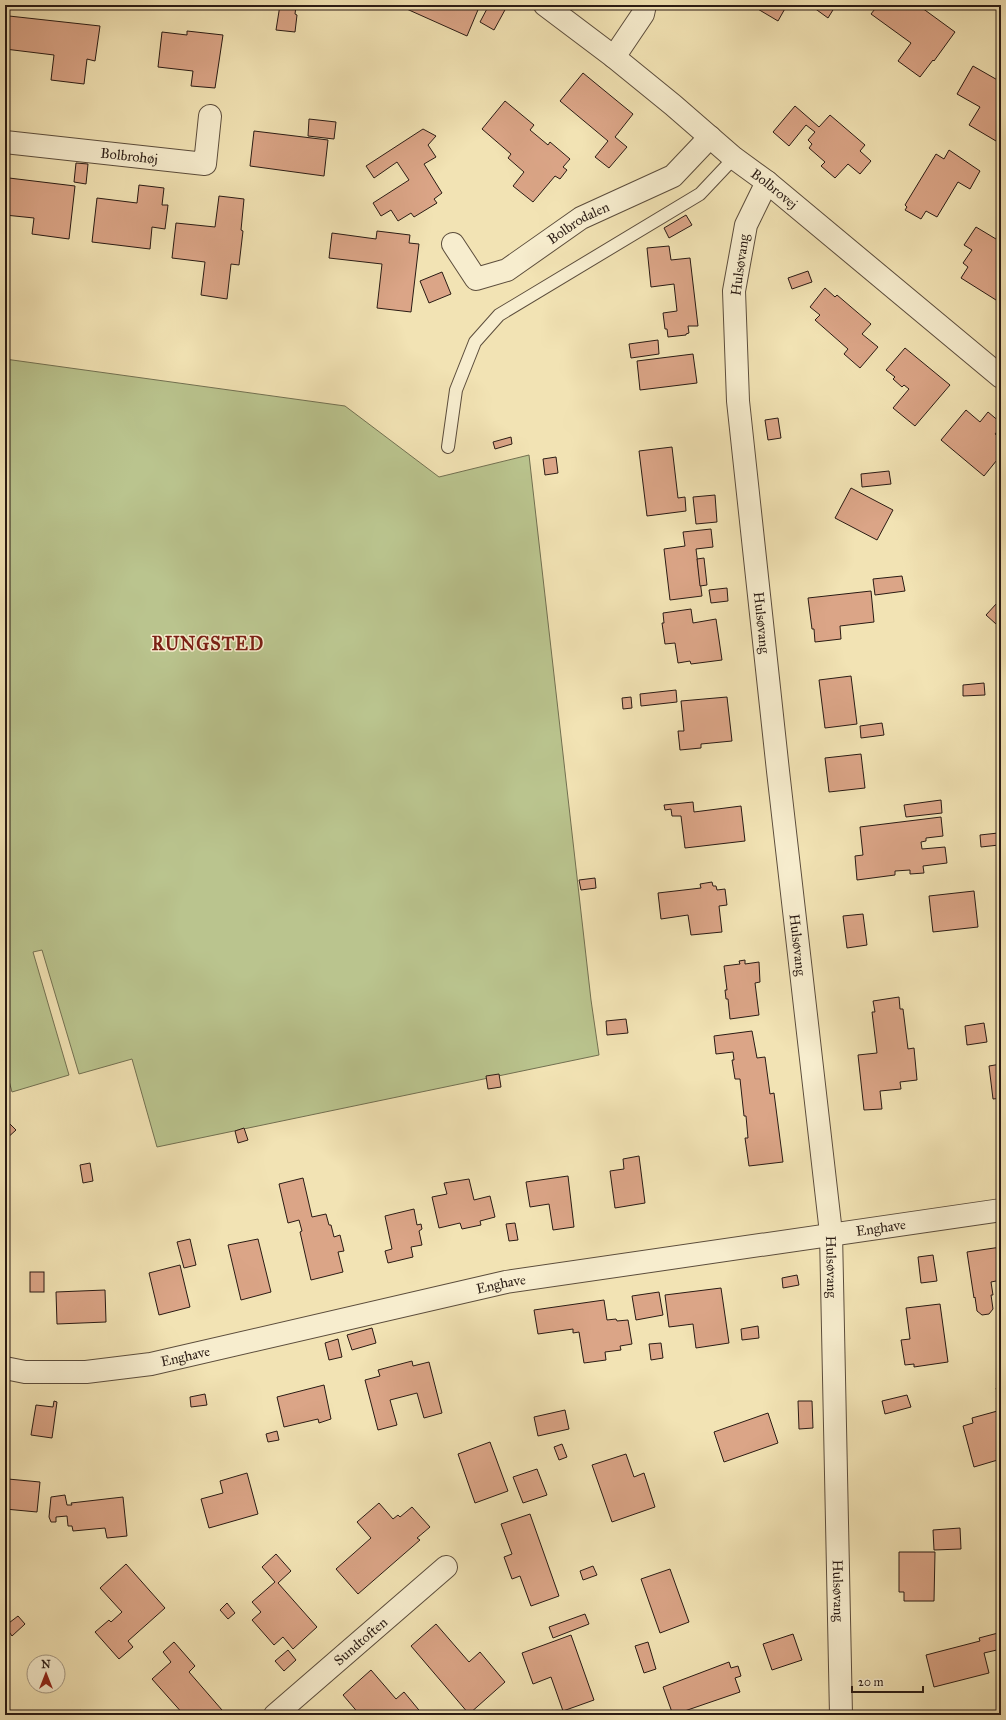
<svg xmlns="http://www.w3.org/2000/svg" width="1006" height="1720" font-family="'IM FELL Great Primer',serif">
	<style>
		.green { fill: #bac48e; stroke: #727051 }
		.building { fill: #dba587; stroke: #2a1b14 }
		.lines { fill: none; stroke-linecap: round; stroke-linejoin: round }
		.service-casing { stroke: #5c4d3c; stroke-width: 14 }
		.minor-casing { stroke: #5c4d3c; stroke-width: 24 }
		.tertiary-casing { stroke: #5c4d3c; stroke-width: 24 }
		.service { stroke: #f7edce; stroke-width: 12 }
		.minor { stroke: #f7edce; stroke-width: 22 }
		.tertiary { stroke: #f7edce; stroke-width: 22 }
		.labels { text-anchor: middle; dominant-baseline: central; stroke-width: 3; stroke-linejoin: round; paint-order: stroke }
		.street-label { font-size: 14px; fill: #2a1b14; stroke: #f7edce }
		.district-label { font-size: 18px; font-weight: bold; letter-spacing: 1px; fill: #7a1f14; stroke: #f7edce }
	</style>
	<rect width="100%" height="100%" fill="#f2e3b4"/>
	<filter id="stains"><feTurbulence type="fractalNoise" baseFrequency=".005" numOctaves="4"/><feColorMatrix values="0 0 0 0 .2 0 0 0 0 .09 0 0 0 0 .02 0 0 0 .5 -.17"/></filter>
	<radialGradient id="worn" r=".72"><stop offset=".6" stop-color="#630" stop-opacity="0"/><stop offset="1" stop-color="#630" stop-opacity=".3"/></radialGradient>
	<polygon class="green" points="5,359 345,406 439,477 529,455 591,1000 599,1055 157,1147 132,1059 79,1074 42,950 33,952 69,1075 12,1092 5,1066"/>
	<g class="building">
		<polygon points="280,5 298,5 298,6 296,6 295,14 297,15 295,32 276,30"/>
		<polygon points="401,5 480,5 467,36 400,6"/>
		<polygon points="489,5 500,5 506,8 494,30 480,22"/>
		<polygon points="751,5 787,5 778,21"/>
		<polygon points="810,5 836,5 828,18"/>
		<polygon points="878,5 918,5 955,32 934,61 933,60 920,77 898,61 911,43 871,14"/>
		<polygon points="9,16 100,26 95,61 87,59 84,84 51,80 54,55 5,49"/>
		<polygon points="187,31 223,35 215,88 191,86 193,71 158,67 162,32 187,35"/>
		<polygon points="973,66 1001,82 1001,132 996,141 969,125 980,107 957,94"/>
		<polygon points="583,73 633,114 615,137 627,147 609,168 595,157 608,141 560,101"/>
		<polygon points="505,101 534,125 530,130 548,145 550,142 570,159 563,167 567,170 560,179 555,176 533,202 513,186 524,172 508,158 511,154 482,129"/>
		<polygon points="795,106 819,127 830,115 865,145 860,151 871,161 860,174 848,164 835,178 821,166 825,162 809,148 812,144 808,140 815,132 806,125 789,146 773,132"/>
		<polygon points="309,119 336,122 334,139 308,136"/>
		<polygon points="423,129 436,136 428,145 436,157 424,164 442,193 434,199 437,203 414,217 411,213 398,221 391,210 381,216 373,203 409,180 397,162 374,178 366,166"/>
		<polygon points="254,131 328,140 324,176 250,166"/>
		<polygon points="949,150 980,171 970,189 958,182 937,217 926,211 921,219 905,210 907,207 905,205 936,154 944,159"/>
		<polygon points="76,163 88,164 86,184 74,182"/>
		<polygon points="9,178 75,186 69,239 32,234 34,218 5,215"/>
		<polygon points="139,185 164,188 162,205 168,205 165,229 152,227 150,249 92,242 97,198 137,203"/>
		<polygon points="219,196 244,199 241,230 243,231 239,265 231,264 227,299 201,295 205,262 172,258 176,223 215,227"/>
		<polygon points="686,215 692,225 669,238 664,228"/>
		<polygon points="976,227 1001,242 997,250 1001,253 1001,292 996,300 961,278 968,267 963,263 972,250 964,245"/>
		<polygon points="377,231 410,235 409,243 419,244 411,312 377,308 382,264 329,258 332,233 376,239"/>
		<polygon points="669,246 671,260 690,258 698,326 688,326 689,333 686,334 686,335 668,337 667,329 665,329 663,313 677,311 674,284 651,287 647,248"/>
		<polygon points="808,271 812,282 792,289 788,278"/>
		<polygon points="442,272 451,294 429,303 420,281"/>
		<polygon points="825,288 835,297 837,295 871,324 862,334 878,347 860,368 844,354 848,349 815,320 820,315 810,307"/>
		<polygon points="658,340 659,354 631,358 629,344"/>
		<polygon points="905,348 950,385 915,426 893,408 909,389 904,385 902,387 893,379 895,377 886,370"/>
		<polygon points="693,354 697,383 640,390 637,361"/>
		<polygon points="966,410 980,422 988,412 1001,423 1001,427 995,434 1001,439 1001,455 984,476 941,440"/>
		<polygon points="778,418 781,438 768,440 765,420"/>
		<polygon points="511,437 512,444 495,449 493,442"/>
		<polygon points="672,447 678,498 685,497 686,511 647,516 639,451"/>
		<polygon points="556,457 558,473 545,475 543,459"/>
		<polygon points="889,471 891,484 862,487 861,474"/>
		<polygon points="851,488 893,510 877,540 835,518"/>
		<polygon points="715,495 717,522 696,524 693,497"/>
		<polygon points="711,529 713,547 696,549 702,596 670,600 664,549 685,546 683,532"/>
		<polygon points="704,558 707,585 700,586 697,559"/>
		<polygon points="902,576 905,591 875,595 873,579"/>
		<polygon points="727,588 728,601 711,603 709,590"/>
		<polygon points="871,591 874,622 840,626 841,639 815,642 814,629 812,629 808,598"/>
		<polygon points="997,603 1001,606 1001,618 996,624 986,615"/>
		<polygon points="691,609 693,623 716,619 722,660 691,664 690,661 678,663 675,643 665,644 662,623 664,623 663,613"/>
		<polygon points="851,676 857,724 825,728 819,680"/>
		<polygon points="984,683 985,695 963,696 963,685"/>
		<polygon points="676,690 677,702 641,706 640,694"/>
		<polygon points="631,697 632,708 623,709 622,698"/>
		<polygon points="727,697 732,741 701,744 701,748 680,750 678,731 684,731 681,701"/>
		<polygon points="882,723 884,735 861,738 860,726"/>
		<polygon points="861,754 865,788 829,792 825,758"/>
		<polygon points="941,800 942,813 906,817 904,805"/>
		<polygon points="693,802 694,812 741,806 745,841 685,848 681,816 672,816 671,809 665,810 664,805"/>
		<polygon points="941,817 943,836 926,838 926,841 921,842 922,849 945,847 947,863 923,866 924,873 910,874 910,870 895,871 895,875 857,880 855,856 863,855 860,827"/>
		<polygon points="998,833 999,845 981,847 980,835"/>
		<polygon points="595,878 596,888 581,890 579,880"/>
		<polygon points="712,882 713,886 716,886 717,890 725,889 727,905 719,906 722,932 691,935 688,915 661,919 658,893 701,888 700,884"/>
		<polygon points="974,891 978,927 933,932 929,896"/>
		<polygon points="863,914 867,945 847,948 843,916"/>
		<polygon points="745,960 745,964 759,962 760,982 755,983 759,1015 730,1019 728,999 726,999 725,990 727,990 724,966 740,964 739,961"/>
		<polygon points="899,997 900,1009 903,1009 908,1049 914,1048 917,1080 900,1082 901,1089 880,1091 882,1109 864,1110 858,1055 877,1053 872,1012 875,1012 873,1001"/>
		<polygon points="626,1019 628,1033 607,1035 606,1021"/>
		<polygon points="984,1023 987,1042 967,1045 965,1026"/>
		<polygon points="752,1031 757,1058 765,1057 770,1094 774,1093 783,1162 749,1166 745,1138 748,1138 746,1116 744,1116 740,1079 735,1079 732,1060 734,1060 733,1052 716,1054 714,1036"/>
		<polygon points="1001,1064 1001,1098 993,1099 989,1066"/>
		<polygon points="499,1074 501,1087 488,1089 486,1076"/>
		<polygon points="8,1122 16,1130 5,1140 5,1125"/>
		<polygon points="244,1128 248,1140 238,1143 235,1131"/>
		<polygon points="639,1156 645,1203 615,1208 610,1171 624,1169 623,1159"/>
		<polygon points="90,1163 93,1181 83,1183 80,1165"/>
		<polygon points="568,1176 574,1227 553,1230 549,1204 530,1207 526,1182"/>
		<polygon points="303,1178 312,1217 326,1214 329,1225 331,1225 334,1237 340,1235 344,1251 338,1252 343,1272 311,1280 300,1232 302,1231 299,1220 288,1223 279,1184"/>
		<polygon points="469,1179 474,1200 490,1196 495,1217 480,1221 481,1225 462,1229 460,1223 439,1228 432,1197 447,1194 444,1183"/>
		<polygon points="414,1209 417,1225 421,1224 422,1229 419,1231 422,1245 411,1247 413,1257 388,1263 385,1251 392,1249 385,1216"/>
		<polygon points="515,1223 518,1240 509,1241 506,1224"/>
		<polygon points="190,1239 196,1265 184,1268 177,1242"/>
		<polygon points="258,1239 271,1292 241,1300 228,1245"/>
		<polygon points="1001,1247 1001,1280 991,1282 993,1295 991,1295 993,1309 989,1314 982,1315 977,1311 975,1297 974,1298 967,1252"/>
		<polygon points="933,1255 937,1281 921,1283 918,1257"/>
		<polygon points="180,1265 190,1307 159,1315 149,1273"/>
		<rect x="30" y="1272" width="14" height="20"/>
		<polygon points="797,1275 799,1285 783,1288 782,1278"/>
		<polygon points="721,1288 729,1343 696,1348 693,1324 669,1327 665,1295"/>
		<polygon points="105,1290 106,1322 57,1324 56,1292"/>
		<polygon points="659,1292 663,1315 636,1320 632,1296"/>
		<polygon points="604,1300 607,1320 616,1319 617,1321 628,1320 632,1344 620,1346 621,1350 605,1352 606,1360 584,1363 579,1332 573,1333 573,1329 538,1334 534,1310"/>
		<polygon points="940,1304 948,1362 914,1367 914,1364 905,1365 901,1340 910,1339 906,1308"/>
		<polygon points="758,1326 759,1338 742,1340 741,1329"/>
		<polygon points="372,1328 376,1343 352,1350 347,1335"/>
		<polygon points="338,1339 342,1357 329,1360 325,1343"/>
		<polygon points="661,1343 663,1358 651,1360 649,1344"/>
		<polygon points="412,1361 413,1366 429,1362 442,1413 424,1418 417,1393 390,1400 397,1425 378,1430 365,1380 380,1376 378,1370"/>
		<polygon points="324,1385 331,1419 319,1423 318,1419 284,1427 277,1397"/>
		<polygon points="1001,1387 1001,1407 996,1388"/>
		<polygon points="205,1394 207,1405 191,1407 190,1397"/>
		<polygon points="907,1395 911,1407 885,1414 882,1401"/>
		<polygon points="54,1401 57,1402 52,1438 31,1435 36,1405 53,1407"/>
		<polygon points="798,1401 812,1401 813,1428 799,1429"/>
		<polygon points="565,1410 569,1429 538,1436 534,1417"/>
		<polygon points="1001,1410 1001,1459 974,1467 963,1426 973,1423 972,1418"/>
		<polygon points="768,1413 778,1443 724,1462 714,1432"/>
		<polygon points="277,1431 279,1440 268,1442 266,1434"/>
		<polygon points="490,1442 508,1491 475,1503 458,1454"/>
		<polygon points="562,1444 567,1457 559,1460 554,1447"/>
		<polygon points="626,1454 634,1477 644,1473 655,1507 612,1522 592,1465"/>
		<polygon points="537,1469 547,1495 523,1503 513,1477"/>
		<polygon points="247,1473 258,1514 209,1528 201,1499 223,1493 220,1481"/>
		<polygon points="5,1474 9,1474 8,1479 40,1482 37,1512 5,1509"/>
		<polygon points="65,1495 67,1505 72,1505 71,1503 123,1497 127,1536 107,1538 105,1528 73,1531 72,1526 68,1526 67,1516 56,1517 56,1522 51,1522 49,1517 51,1497"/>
		<polygon points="379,1503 393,1519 398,1515 400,1517 412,1507 430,1527 417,1538 420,1540 358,1594 336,1569 371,1538 357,1522"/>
		<polygon points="530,1514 559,1596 531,1606 520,1576 512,1579 504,1557 512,1554 501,1524"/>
		<polygon points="960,1528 961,1549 934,1550 933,1530"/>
		<polygon points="899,1552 935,1552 934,1601 904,1601 904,1592 899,1592"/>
		<polygon points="276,1554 291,1571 278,1583 317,1627 293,1649 283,1637 274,1645 252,1620 261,1612 252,1602 275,1582 262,1567"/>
		<polygon points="126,1564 165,1608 128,1641 133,1647 119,1659 95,1632 109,1620 111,1622 122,1612 100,1588"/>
		<polygon points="593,1566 597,1575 583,1580 580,1571"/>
		<polygon points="670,1569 689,1622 660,1633 641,1579"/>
		<polygon points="227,1603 235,1613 228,1619 220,1610"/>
		<polygon points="585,1614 589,1624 553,1638 549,1627"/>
		<polygon points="18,1616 25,1624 12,1636 5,1626"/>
		<polygon points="436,1624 469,1662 480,1652 505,1682 469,1714 411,1646"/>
		<polygon points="998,1633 1001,1649 984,1653 989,1673 934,1687 926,1655 980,1641 979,1638"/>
		<polygon points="793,1634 802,1660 772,1670 763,1644"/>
		<polygon points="571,1635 594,1700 563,1711 551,1677 533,1684 522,1653"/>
		<polygon points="174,1642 195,1666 189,1672 222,1710 217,1715 184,1715 152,1679 171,1662 163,1652"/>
		<polygon points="648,1642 656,1669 644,1673 635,1646"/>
		<polygon points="288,1650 296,1660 284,1671 275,1661"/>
		<polygon points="729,1662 731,1668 738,1666 741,1676 735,1678 740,1692 673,1715 663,1687"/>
		<polygon points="371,1670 396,1699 404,1692 423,1715 360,1715 343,1695"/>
		<polygon points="81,1710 86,1715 75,1715"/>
	</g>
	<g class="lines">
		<defs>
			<polyline id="service" points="448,447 456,390 475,342 499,315 700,194 734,158"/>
			<g id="minor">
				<polyline points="614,57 643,14 645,5"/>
				<path id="s1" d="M5,142L205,164L210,116"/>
				<path id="s2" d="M767,182L746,225L734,291L738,401L778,771L831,1233L841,1715"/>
				<path id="s3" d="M453,244L476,279L507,270L581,218L673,176L710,137"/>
				<path id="s4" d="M5,1368L25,1372H86L151,1364L506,1282L1001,1210"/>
				<path id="s5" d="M275,1715L446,1567"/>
			</g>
			<g id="tertiary">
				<path id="s6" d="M545,5L614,57L673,105L734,158L767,182L1001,377"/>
			</g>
		</defs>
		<use href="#service" class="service-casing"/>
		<use href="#minor" class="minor-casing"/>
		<use href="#tertiary" class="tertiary-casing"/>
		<use href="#service" class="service"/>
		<use href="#minor" class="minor"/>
		<use href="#tertiary" class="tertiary"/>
	</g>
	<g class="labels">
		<g class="street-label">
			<text stroke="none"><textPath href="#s1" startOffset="125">Bolbrohøj</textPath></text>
			<text stroke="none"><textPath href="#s6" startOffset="294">Bolbrovej</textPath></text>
			<text stroke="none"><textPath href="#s3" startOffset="160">Bolbrodalen</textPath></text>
			<text transform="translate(740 265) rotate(-82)">Hulsøvang</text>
			<text stroke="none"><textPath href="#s2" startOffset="448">Hulsøvang</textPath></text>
			<text stroke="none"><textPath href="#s2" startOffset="772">Hulsøvang</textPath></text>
			<text stroke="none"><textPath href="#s4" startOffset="890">Enghave</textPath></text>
			<text stroke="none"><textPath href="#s2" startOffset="1096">Hulsøvang</textPath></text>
			<text stroke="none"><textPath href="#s4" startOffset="506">Enghave</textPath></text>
			<text stroke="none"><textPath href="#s4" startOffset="182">Enghave</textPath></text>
			<text stroke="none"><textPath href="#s2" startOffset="1420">Hulsøvang</textPath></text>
			<text stroke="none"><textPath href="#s5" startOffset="113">Sundtoften</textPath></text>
		</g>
		<g class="district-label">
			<text x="208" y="644">RUNGSTED</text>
		</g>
	</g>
	<rect width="1006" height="1720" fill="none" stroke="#f2e3b4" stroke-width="20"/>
	<rect x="6" y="6" width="994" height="1708" fill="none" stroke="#2a1b14" stroke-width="2"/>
	<rect x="10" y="10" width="986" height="1700" fill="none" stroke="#2a1b14"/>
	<g transform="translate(46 1674)"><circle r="19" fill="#f7edce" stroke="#a59984"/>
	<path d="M0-3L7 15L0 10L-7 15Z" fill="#8f2418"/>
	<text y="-6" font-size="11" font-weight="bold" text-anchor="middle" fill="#2a1b14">N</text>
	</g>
	<path d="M852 1686v6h71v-6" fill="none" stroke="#2a1b14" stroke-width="2"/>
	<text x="858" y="1686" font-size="12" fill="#2a1b14" stroke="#f7edce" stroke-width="3" paint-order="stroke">20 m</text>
	<rect width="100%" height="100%" filter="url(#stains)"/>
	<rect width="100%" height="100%" fill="url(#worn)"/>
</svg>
